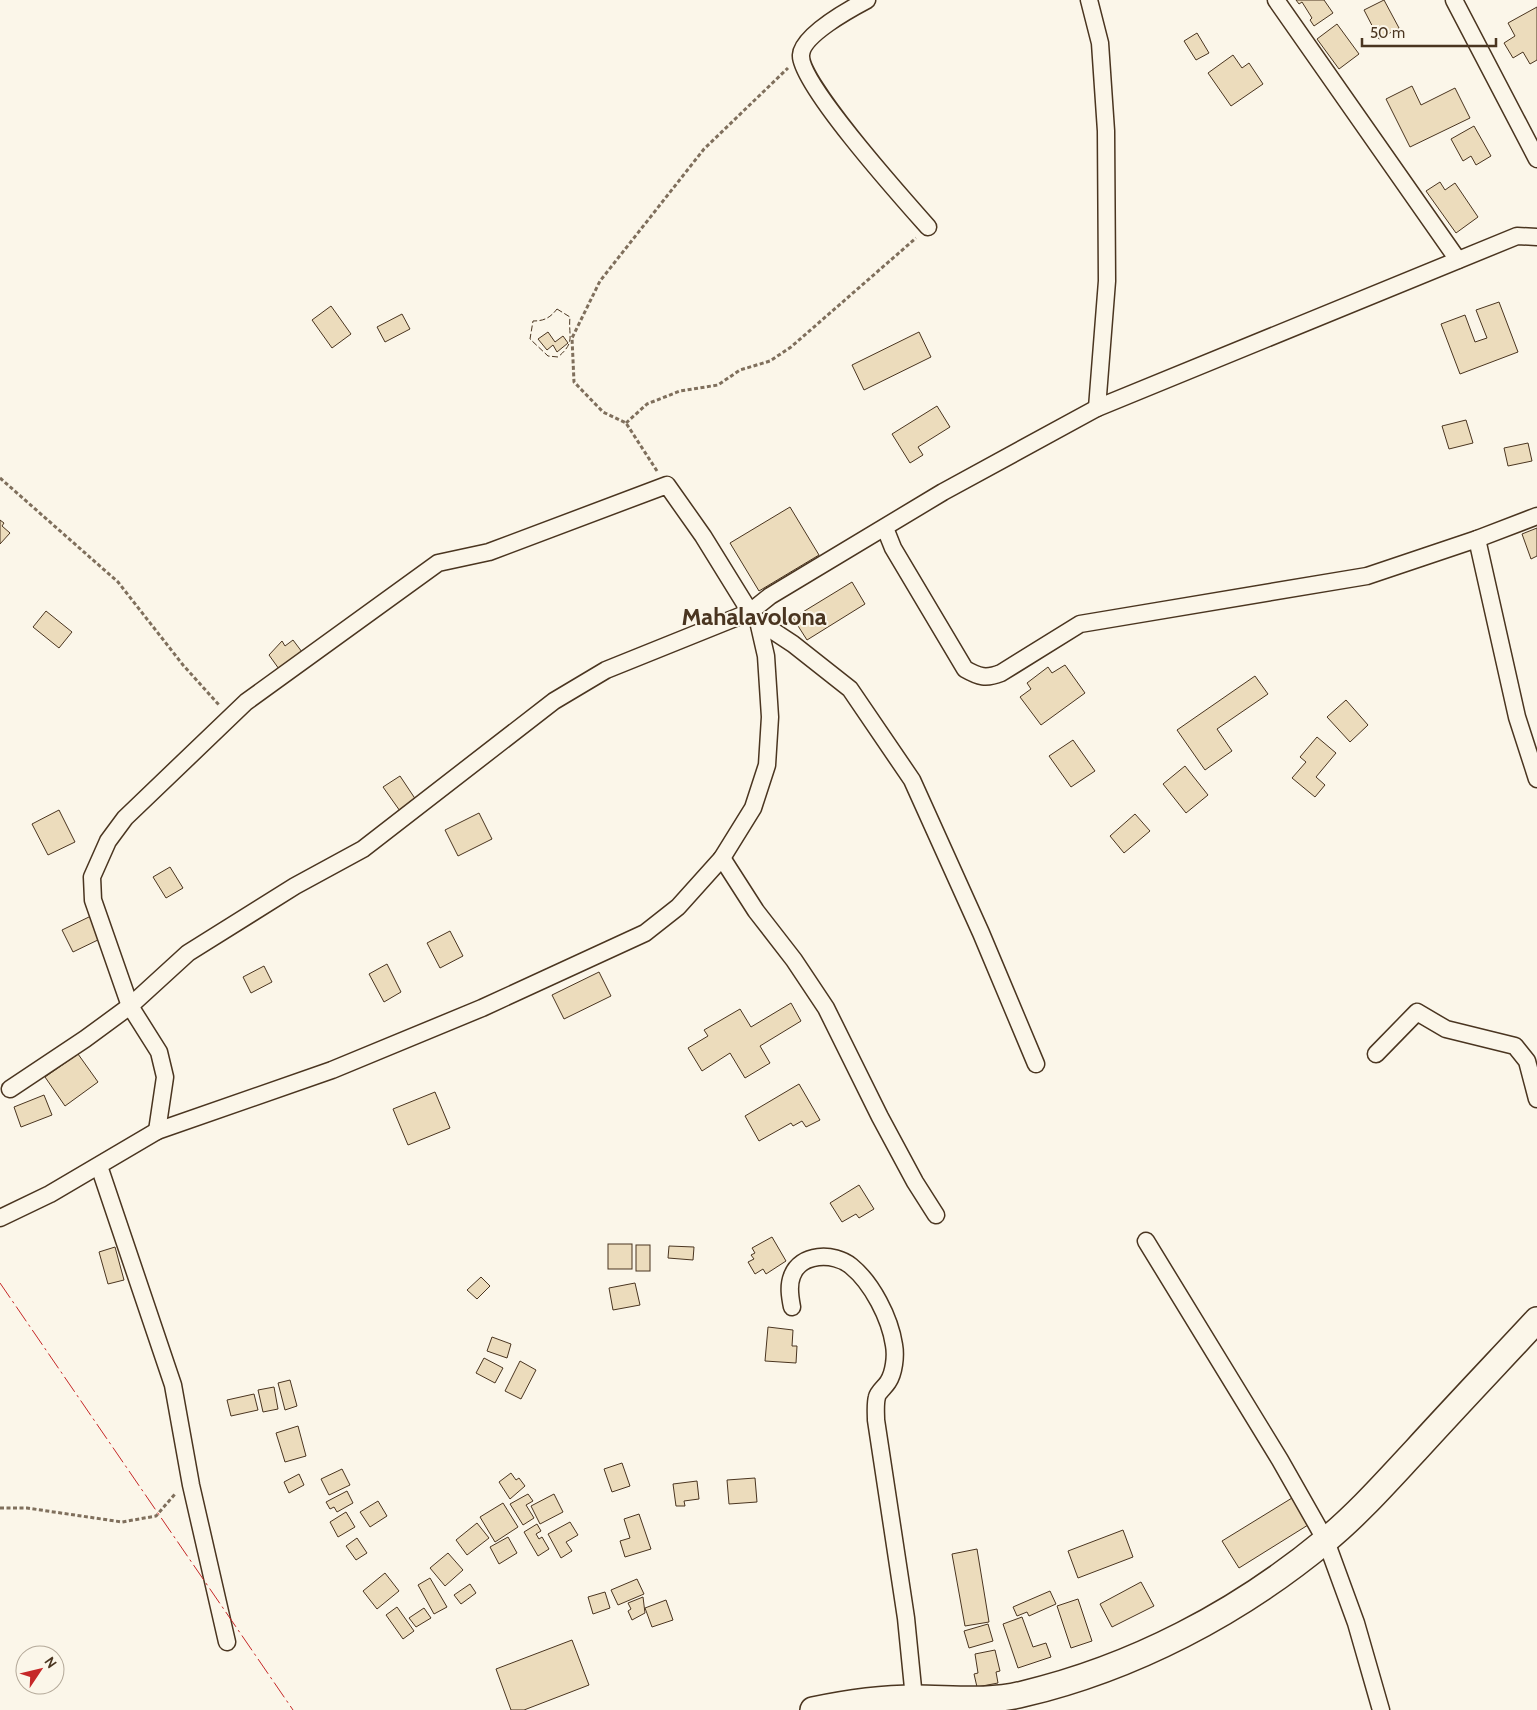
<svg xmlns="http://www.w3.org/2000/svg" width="1537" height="1710" font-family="Cabin,sans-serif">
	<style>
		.building { fill: #ecdcbc; stroke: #4a3520 }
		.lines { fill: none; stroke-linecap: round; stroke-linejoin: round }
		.minor-casing { stroke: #4a3520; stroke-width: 19 }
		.primary-casing { stroke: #4a3520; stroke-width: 28 }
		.path { stroke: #7f6f5c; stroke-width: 3; stroke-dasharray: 4 2.5; stroke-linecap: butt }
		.minor { stroke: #fbf6e9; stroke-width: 16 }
		.primary { stroke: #fbf6e9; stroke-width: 25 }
		.fence { stroke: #4a3520; stroke-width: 1; stroke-dasharray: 6 2.5; stroke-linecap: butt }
		.power { stroke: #c62828; stroke-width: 1; stroke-dasharray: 18 4 2.5 4; stroke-linecap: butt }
		.labels { text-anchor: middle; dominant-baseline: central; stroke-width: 4; stroke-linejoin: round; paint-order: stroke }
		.district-label { font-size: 24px; font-weight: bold; fill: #4a3520; stroke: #fbf6e9 }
	</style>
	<rect width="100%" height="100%" fill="#fbf6e9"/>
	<g class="building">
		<polygon points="1296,0 1324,0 1333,13 1314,26 1310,20 1312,18 1302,2 1299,4"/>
		<polygon points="1384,0 1399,28 1379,39 1364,10"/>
		<polygon points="1537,7 1537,60 1530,64 1523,52 1513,58 1504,43 1515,36 1508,23"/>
		<polygon points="1337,24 1359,54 1339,69 1317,39"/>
		<polygon points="1197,33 1209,53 1196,60 1184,41"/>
		<polygon points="1233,55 1242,68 1249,63 1263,84 1231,106 1208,73"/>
		<polygon points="1412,86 1421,105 1455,88 1470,118 1410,147 1386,99"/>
		<polygon points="1474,126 1491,156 1476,165 1471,156 1463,161 1451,139"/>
		<polygon points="1440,182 1445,190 1455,183 1478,217 1456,233 1426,191"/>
		<polygon points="1499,302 1518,352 1460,374 1441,324 1465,315 1475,342 1487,338 1476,310"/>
		<polygon points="331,306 351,334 332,348 312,320"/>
		<polygon points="402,314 410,329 385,342 377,327"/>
		<polygon points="548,332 555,342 563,336 568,343 557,352 553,345 547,350 538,339"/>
		<polygon points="919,332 931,357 864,390 852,365"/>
		<polygon points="937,406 950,427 918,447 923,455 910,463 892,434"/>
		<polygon points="1466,420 1473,443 1449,449 1442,426"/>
		<polygon points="1528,443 1532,461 1508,466 1504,448"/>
		<polygon points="790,507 819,555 759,591 730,543"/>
		<polygon points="0,520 4,523 2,526 10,533 0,544"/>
		<polygon points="1537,528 1537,556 1531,559 1522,534"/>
		<polygon points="852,582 865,604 807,640 793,618"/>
		<polygon points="46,611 72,632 59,648 33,627"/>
		<polygon points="293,640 302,652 279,669 269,655 282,641 285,646"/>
		<polygon points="1065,665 1085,693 1041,725 1020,697 1031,689 1027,683 1048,667 1052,673"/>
		<polygon points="1255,676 1268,694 1217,729 1232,751 1205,770 1177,730"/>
		<polygon points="1346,700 1368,725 1350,742 1327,717"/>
		<polygon points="1317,737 1336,753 1316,777 1325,785 1315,797 1292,778 1306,762 1300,757"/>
		<polygon points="1073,740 1095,771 1071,787 1049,756"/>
		<polygon points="1185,766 1208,795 1186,813 1163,784"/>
		<polygon points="400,776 416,800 400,811 383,787"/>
		<polygon points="59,810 75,842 48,855 32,824"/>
		<polygon points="479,813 492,839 458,856 445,830"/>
		<polygon points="1135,814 1150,831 1124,853 1110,836"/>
		<polygon points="170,867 183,888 166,898 153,877"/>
		<polygon points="91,916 102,938 73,952 62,930"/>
		<polygon points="450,931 463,956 440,968 427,943"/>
		<polygon points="387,964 401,992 384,1002 369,974"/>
		<polygon points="264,966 272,982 251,993 243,977"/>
		<polygon points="599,972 611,996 564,1019 552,995"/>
		<polygon points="791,1003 801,1021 760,1046 770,1063 745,1078 730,1053 702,1071 688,1048 708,1036 704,1030 740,1009 751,1027"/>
		<polygon points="78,1054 98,1082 65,1106 45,1077"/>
		<polygon points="799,1084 820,1120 806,1127 802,1121 793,1126 791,1123 759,1141 745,1116"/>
		<polygon points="435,1092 450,1128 408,1145 393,1109"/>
		<polygon points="44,1095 52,1115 21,1127 14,1107"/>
		<polygon points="859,1185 874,1209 859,1218 856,1214 842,1222 830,1203"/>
		<polygon points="772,1237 786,1261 766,1274 763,1269 755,1274 748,1262 754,1259 751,1255 755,1253 752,1248"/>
		<rect x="608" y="1244" width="24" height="25"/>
		<rect x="636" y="1245" width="14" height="26"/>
		<polygon points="669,1246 694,1247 693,1260 668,1258"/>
		<polygon points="115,1247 124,1280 108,1284 99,1252"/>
		<polygon points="481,1277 490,1286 477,1299 467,1290"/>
		<polygon points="635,1283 640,1305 613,1310 609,1288"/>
		<polygon points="768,1327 793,1330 792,1346 797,1346 796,1363 765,1361"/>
		<polygon points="492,1337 511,1344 507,1358 487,1351"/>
		<polygon points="484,1358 503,1368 495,1383 476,1373"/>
		<polygon points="520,1361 536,1370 521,1399 505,1391"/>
		<polygon points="290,1380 297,1406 285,1410 278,1383"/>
		<polygon points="274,1387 278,1409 263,1412 258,1390"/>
		<polygon points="254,1394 258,1410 231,1416 227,1400"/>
		<polygon points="298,1426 306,1456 285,1462 276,1433"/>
		<polygon points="622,1463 630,1486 612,1492 604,1469"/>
		<polygon points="342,1469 350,1485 329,1495 321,1479"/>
		<polygon points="511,1473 516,1480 519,1478 525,1486 510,1499 499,1482"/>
		<polygon points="299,1474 304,1485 289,1493 284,1482"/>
		<polygon points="755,1478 757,1502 729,1504 727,1480"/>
		<polygon points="697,1481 699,1499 684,1501 685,1506 676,1506 673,1484"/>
		<polygon points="347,1491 353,1503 337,1512 334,1507 330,1509 326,1502"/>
		<polygon points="528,1494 533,1501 526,1505 534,1518 523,1525 510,1504"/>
		<polygon points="554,1494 563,1512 540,1524 531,1506"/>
		<polygon points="1292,1498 1308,1525 1239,1568 1222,1541"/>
		<polygon points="378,1501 387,1516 370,1527 360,1512"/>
		<polygon points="503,1503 518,1527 495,1542 480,1517"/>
		<polygon points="346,1512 355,1527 338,1537 330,1522"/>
		<polygon points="639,1514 651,1549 625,1557 620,1541 630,1538 624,1519"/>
		<polygon points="570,1522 578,1535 566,1542 572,1551 561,1558 548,1534"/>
		<polygon points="477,1523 489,1538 467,1555 456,1540"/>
		<polygon points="537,1524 541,1531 536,1534 539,1539 542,1537 549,1549 538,1556 524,1532"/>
		<polygon points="1123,1530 1133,1557 1078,1578 1068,1551"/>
		<polygon points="508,1537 517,1553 499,1564 490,1547"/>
		<polygon points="357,1538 367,1553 356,1560 346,1546"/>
		<polygon points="977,1549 989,1622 965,1626 952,1554"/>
		<polygon points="448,1553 463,1570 445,1586 430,1568"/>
		<polygon points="385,1573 399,1591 377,1609 363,1591"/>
		<polygon points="430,1578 447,1607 434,1614 418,1585"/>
		<polygon points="637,1579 644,1594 618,1605 611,1590"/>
		<polygon points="1141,1582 1154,1606 1112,1627 1100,1604"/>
		<polygon points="470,1584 476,1593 461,1604 454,1595"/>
		<polygon points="1050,1591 1056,1604 1029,1616 1027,1612 1017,1616 1013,1607"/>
		<polygon points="605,1592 610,1608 593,1614 588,1597"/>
		<polygon points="643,1597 645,1613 632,1620 628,1611 631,1609 628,1603"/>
		<polygon points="1078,1599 1092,1641 1071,1648 1057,1606"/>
		<polygon points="666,1600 673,1620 652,1627 645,1608"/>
		<polygon points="397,1607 414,1631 403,1639 386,1615"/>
		<polygon points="424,1608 431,1618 416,1627 409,1618"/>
		<polygon points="1022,1617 1033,1647 1046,1643 1051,1657 1018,1668 1003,1624"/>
		<polygon points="988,1624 993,1641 969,1648 964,1631"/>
		<polygon points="572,1640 589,1685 524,1710 511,1710 496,1669"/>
		<polygon points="995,1650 1000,1671 996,1672 998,1683 977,1687 974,1674 978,1673 975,1654"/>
	</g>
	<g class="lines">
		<defs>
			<g id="minor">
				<path d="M867,0C850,9 802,35 801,55C799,83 905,201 928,227"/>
				<polyline points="1089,0 1100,43 1106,131 1107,281 1097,408"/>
				<polyline points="1276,0 1458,260"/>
				<polyline points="1454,0 1537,159"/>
				<path d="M885,528L893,548L965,669C979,677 986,679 1001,673L1080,624L1367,576L1477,539L1537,516"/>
				<polyline points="1477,539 1517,717 1537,779"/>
				<polyline points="722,858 756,911 794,960 826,1008 880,1117 915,1182 936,1215"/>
				<polyline points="1376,1054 1417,1012 1446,1029 1515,1046 1527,1061 1537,1099"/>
				<polyline points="10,1089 85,1039 130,1006 188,953 295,886 363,849 554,701 606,670 750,612 770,596 943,492 1097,408 1517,236 1537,237"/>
				<polyline points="157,1131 165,1077 159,1052 130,1006 93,900 92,877 108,841 125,818 246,702 438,563 489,552 667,485 703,536 750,612 758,621 793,644 850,689 912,780 981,933 1036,1064"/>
				<polyline points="99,1166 173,1385 191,1485 227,1642"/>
				<polyline points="0,1218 50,1194 157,1131 332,1070 482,1008 645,933 678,907 722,858 753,808 767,765 770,717 766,656 758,621"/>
				<polyline points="1146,1241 1280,1460 1326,1541 1356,1623 1381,1710"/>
				<path d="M792,1307C790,1297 788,1286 792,1276C800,1253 834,1252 851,1266C872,1283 890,1318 894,1345C896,1356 894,1373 888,1382C885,1387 878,1392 877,1397C875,1404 876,1413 876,1420L906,1618L914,1698"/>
			</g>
			<path id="primary" d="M813,1710C846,1703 881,1698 915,1698C951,1698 988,1703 1023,1694C1133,1668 1238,1613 1325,1541C1358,1514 1387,1481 1416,1450C1456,1406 1497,1363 1537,1320"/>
		</defs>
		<use href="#minor" class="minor-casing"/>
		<use href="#primary" class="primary-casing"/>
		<g class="path">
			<polyline points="626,423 647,404 680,391 718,385 740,370 770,361 791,347 916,238"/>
			<polyline points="657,471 626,423 603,412 574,382 572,338 600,281 704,149 788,68"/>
			<polyline points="0,478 118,582 183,665 219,705"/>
			<polyline points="0,1508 27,1508 122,1522 156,1516 175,1494"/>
		</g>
		<use href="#minor" class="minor"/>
		<use href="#primary" class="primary"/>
		<path class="fence" d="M557,309L570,317C568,337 576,342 558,357L548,356L530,339L533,321C544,321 550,318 557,309Z"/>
		<polyline class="power" points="0,1283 293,1710"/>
	</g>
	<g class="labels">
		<g class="district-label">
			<text x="754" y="616">Mahalavolona</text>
		</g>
	</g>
	<g transform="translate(40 1670) rotate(55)"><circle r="24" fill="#fbf6e9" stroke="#b4a999"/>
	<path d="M0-4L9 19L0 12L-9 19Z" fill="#c62828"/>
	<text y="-8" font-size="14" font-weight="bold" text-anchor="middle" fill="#4a3520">N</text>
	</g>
	<path d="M1362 38v8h134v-8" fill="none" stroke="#4a3520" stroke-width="2.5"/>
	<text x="1370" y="38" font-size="15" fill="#4a3520" stroke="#fbf6e9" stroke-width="4" paint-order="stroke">50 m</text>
</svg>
